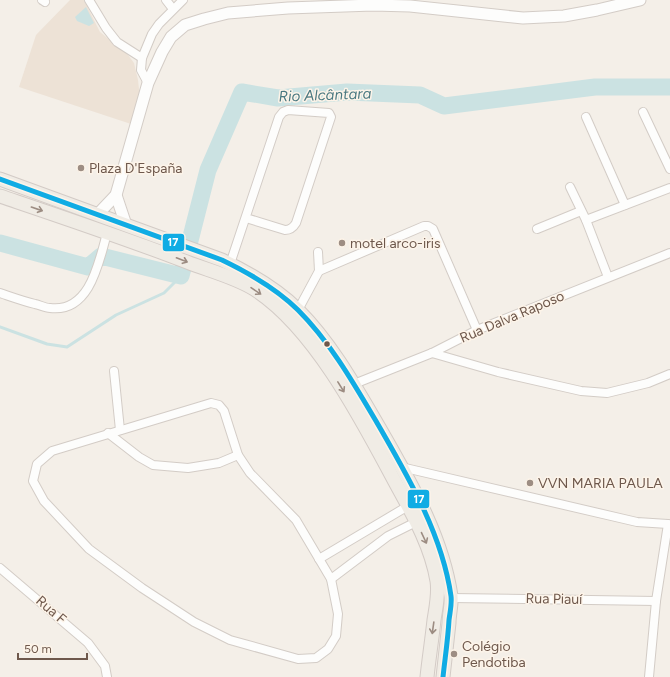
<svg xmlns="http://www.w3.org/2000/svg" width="670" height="677" font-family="Figtree,sans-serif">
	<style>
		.residential { fill: #ede2d6 }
		.water { fill: #cbe2e2 }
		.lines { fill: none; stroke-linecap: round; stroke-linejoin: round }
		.stream { stroke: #cbe2e2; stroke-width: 3 }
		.river { stroke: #cbe2e2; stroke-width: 17 }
		.minor-casing { stroke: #d3ccc6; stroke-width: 10 }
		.tertiary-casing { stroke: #d3ccc6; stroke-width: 13 }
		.primary-casing { stroke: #d3cbc6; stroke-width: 15 }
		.minor { stroke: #fdfdfc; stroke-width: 8 }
		.tertiary { stroke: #fdfdfc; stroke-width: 11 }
		.primary { stroke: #f0ece5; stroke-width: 13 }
		.bus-1-casing { stroke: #fdf4e9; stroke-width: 8 }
		.bus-1 { stroke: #10ace4; stroke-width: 5 }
		.oneway { stroke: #9c8c82 }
		.poi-dot { fill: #9d8d83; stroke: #fdf4e9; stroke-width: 1.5 }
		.bus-dot { fill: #6e584c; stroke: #fdf4e9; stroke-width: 1.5 }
		.labels { text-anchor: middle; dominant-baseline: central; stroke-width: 3; stroke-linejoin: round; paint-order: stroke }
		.poi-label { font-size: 14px; fill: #6e584c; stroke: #fdf4e9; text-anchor: start }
		.street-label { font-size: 14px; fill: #6e584c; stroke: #fdf4e9 }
		.water-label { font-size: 15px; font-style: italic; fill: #497880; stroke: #fdf4e9 }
		.line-badge { stroke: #fdf4e9; stroke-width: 1.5 }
		.badge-label { font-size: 11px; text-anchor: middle; font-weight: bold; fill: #fff }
	</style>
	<rect width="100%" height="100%" fill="#f4efe8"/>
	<polygon class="residential" points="70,0 84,0 100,32 128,55 134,63 138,80 140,98 131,124 19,87 36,35"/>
	<polygon class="water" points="86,7 94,23 89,26 77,21 75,17"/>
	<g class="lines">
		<polyline class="stream" points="0,327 47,344 67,347 116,315 164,293 181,276"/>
		<polyline class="river" points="0,243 88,267 101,256 181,276 208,170 242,92 278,98 347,92 420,95 444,106 595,87 670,87"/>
		<defs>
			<g id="minor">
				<polyline points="42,0 45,2"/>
				<polyline points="89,0 106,28 117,42 142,58"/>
				<polyline points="166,0 173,9"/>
				<polyline points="148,83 141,70 142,58 152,34 159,24 183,0"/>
				<polyline points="643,112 670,169"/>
				<polyline points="586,117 625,205"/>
				<polyline points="570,187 586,220 608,277"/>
				<polyline points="586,220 670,188"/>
				<polyline points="537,229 581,211"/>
				<polyline points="318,252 319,271"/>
				<path d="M230,264L279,117L283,112L288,110L329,113L331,117L296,223C293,228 290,230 285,230L246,218"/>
				<path d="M0,293C12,297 23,301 35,304C40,305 45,308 50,308C90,313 99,262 107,233"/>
				<polyline points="298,310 319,271 424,226 428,226 433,229 477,330"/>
				<polyline points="432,353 498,372 581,391 607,393 648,383 670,374"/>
				<polyline points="114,371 120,430"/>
				<polyline points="354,384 432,353 477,330 670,253"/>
				<polygon points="211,403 219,405 224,411 238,455 250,473 296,520 331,579 338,614 336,636 328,649 316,658 298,659 230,640 194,622 142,588 89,549 44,501 33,481 37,464 52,451"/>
				<polyline points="108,433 139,457 153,465 188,468 219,463 238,455"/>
				<polyline points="401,467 637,522 668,524"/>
				<polyline points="319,559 408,506"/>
				<polyline points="0,568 88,643 105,666 107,677"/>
				<polyline points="331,579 388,536 416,522"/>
				<polyline points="451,598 656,601"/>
				<polyline points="649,677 656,601 668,524"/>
			</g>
			<g id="tertiary">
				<polyline points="116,195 126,225"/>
				<polyline points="98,214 116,195 148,83 162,52 171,37 185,25 204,19 228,13 288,8 373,5 410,6 523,18 564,16 597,10 640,0"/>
			</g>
			<g id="primary">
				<path d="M0,179L222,260C249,273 276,288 298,310C332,344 356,388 380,429C410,482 442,535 451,596C452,604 449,614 449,623C447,641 445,659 443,677"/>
				<path d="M0,196C62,217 125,238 187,262C207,270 235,277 254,289C314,327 362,420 395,482C412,513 431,545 437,581C439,594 436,607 434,620C432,639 429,658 427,677"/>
			</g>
		</defs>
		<use href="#minor" class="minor-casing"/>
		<use href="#tertiary" class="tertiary-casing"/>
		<use href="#primary" class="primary-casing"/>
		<use href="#minor" class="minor"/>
		<use href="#tertiary" class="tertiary"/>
		<use href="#primary" class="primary"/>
		<defs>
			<path id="bus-1" d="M0,179L222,260C249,273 276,288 298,310C330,342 353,382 376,421C407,475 442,533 451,596C452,604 450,612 449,620C448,639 445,658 443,677"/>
		</defs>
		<use href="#bus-1" class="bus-1-casing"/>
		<use href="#bus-1" class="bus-1"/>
	</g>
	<defs><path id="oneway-shaft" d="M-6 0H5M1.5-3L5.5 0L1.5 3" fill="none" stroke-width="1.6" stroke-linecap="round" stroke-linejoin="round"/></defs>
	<g class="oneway">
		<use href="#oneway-shaft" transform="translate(37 209) rotate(19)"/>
		<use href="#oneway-shaft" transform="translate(182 260) rotate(21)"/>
		<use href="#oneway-shaft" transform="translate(256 291) rotate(34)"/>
		<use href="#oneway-shaft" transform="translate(341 387) rotate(58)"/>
		<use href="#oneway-shaft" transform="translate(424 538) rotate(65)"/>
		<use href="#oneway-shaft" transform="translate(433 628) rotate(98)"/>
	</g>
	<g class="poi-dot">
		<circle cx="81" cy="168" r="4"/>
		<circle cx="342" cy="243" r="4"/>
		<circle cx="530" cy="483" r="4"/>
		<circle cx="454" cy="654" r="4"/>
	</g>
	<circle class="bus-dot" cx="327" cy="344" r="3.5"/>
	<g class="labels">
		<g class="poi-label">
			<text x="89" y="168">Plaza D'España</text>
			<text x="350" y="243">motel arco-iris</text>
			<text x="538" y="483">VVN MARIA PAULA</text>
			<text x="462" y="646">Colégio<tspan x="462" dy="16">Pendotiba</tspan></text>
		</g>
		<g class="street-label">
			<text transform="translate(512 317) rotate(-23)">Rua Dalva Raposo</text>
			<text transform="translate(554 599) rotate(1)">Rua Piauí</text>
			<text transform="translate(51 610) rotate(41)">Rua F</text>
		</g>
		<g class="water-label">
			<text transform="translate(325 95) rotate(-2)">Rio Alcântara</text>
		</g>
	</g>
	<g class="line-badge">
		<rect x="162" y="233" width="23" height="19" rx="4" fill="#10ace4"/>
		<rect x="407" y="489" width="23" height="20" rx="4" fill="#10ace4"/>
	</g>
	<g class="badge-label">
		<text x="173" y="246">17</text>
		<text x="419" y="503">17</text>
	</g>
	<path d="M18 653v6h69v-6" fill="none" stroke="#6e584c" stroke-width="2"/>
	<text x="24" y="653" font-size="12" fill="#6e584c" stroke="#fdf4e9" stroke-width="3" paint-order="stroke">50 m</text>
</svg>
